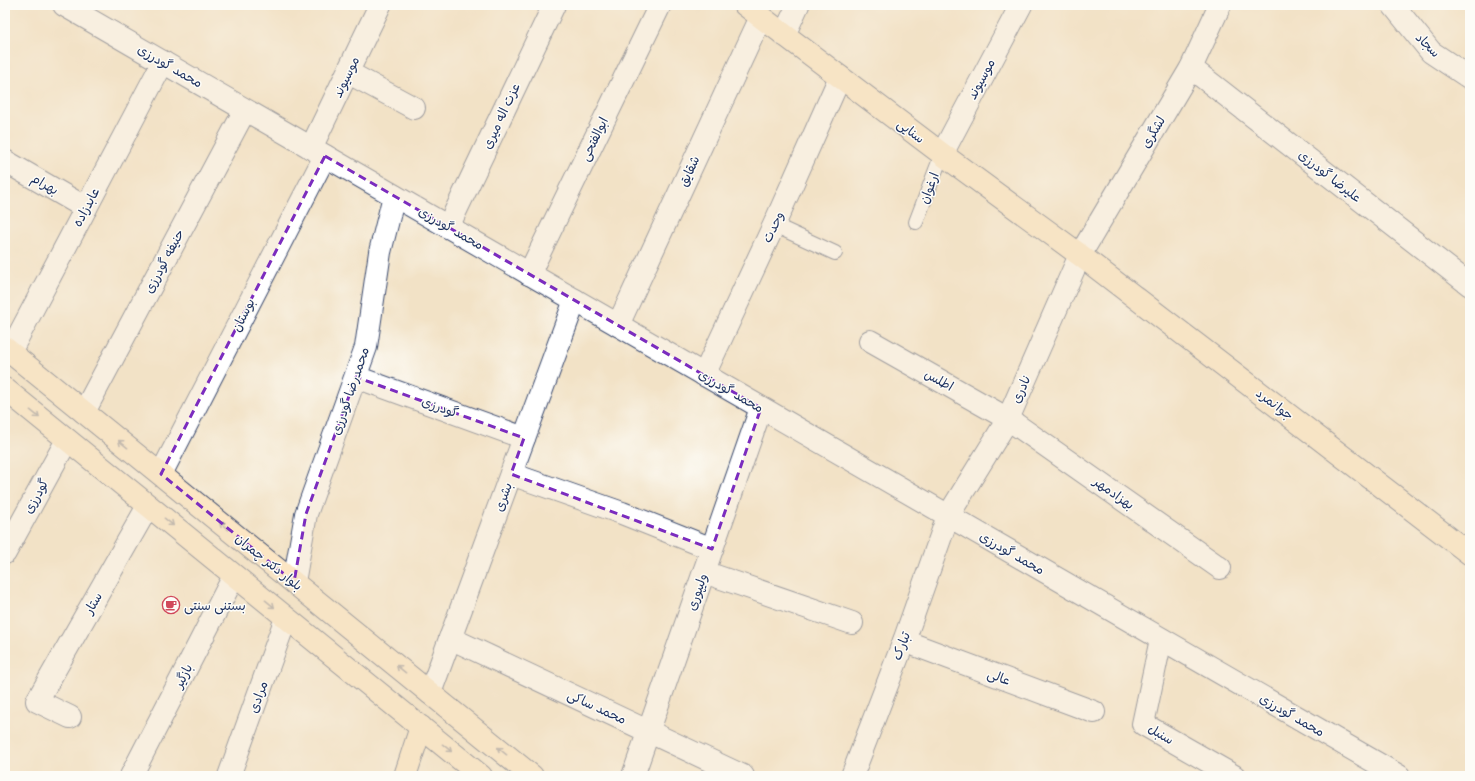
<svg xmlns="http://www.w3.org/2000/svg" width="1475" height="781" font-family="Sriracha,'Playpen Sans Arabic',sans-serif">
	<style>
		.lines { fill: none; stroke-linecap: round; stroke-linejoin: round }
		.lane-casing { stroke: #3b4a6e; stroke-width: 16 }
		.street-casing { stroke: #3b4a6e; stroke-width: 24 }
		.secondary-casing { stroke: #3b4a6e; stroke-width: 24 }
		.lane { stroke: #fff; stroke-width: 14 }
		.street { stroke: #fff; stroke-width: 22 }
		.secondary { stroke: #fce6c4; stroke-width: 22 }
		.oneway { stroke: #8c8a91 }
		.marked { fill: none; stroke: #7b2cbf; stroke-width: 3; stroke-dasharray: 8 5; stroke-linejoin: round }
		.labels { text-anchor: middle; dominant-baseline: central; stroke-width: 3; stroke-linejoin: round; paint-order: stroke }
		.street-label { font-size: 13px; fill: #1b2f5e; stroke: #fdfcf7 }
		.poi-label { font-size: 13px; fill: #1b2f5e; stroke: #fdfcf7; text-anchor: start }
	</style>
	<rect width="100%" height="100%" fill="#fdfcf7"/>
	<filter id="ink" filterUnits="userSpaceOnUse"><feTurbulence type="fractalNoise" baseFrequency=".025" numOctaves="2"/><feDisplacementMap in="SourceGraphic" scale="8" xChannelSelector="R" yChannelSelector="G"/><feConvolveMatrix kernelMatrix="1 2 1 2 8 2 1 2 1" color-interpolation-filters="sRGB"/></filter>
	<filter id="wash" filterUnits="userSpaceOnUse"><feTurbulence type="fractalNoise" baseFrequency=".012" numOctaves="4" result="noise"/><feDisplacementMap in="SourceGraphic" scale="16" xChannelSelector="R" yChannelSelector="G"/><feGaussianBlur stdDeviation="0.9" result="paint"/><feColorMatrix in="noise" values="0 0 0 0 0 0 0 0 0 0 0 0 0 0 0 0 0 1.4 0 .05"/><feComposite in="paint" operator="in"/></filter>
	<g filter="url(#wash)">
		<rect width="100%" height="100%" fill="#f2e2c6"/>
	</g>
	<g filter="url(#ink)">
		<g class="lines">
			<defs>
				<g id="lane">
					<polyline points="916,222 942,154"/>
					<polyline points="774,225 835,253"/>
				</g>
				<g id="street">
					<polyline points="64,5 1399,776"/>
					<polyline points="1393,5 1431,52 1470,78"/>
					<polyline points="784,35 798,5"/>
					<polyline points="1191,68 1470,285"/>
					<polyline points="349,73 414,108"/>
					<polyline points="311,148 380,5"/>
					<polyline points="942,154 1021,5"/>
					<polyline points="5,161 86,208"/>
					<polyline points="448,227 554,5"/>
					<polyline points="529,274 660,5"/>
					<polyline points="618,325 761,17"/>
					<polyline points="870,341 1008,419 1220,568"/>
					<polyline points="10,352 163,62"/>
					<polyline points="704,375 774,225 840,77"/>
					<polyline points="356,377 524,438"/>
					<polyline points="84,412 245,110"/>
					<polyline points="161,474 325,156"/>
					<polyline points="511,474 622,513 712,549"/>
					<polyline points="5,553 67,440"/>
					<polyline points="704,572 852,623"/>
					<polyline points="294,582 306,514 366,347 380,252 394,196"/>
					<polyline points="450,638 743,776"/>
					<polyline points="1161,639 1143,724 1234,776"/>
					<polyline points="904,641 1094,712"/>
					<polyline points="430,693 575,300"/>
					<polyline points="70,717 37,701 148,506"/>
					<polyline points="131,776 234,576"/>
					<polyline points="229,776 286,618"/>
					<polyline points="633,776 761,408"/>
					<polyline points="852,776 904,641 948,516 1008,419 1080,255 1191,68 1220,5"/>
				</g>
				<g id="secondary">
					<polyline points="745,5 942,154 1080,255 1470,554"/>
					<polyline points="5,348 532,776"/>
					<polyline points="5,389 481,776"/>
					<polyline points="405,776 421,727"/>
				</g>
			</defs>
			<use href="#lane" class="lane-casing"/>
			<use href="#street" class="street-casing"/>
			<use href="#secondary" class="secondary-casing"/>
			<use href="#lane" class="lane"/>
			<use href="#street" class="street"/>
			<use href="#secondary" class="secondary"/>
		</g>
		<defs><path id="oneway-shaft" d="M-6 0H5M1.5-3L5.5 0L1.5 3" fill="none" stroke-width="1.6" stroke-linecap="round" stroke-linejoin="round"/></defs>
		<g class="oneway">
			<use href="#oneway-shaft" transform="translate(35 414) rotate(39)"/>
			<use href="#oneway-shaft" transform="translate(123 444) rotate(-141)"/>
			<use href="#oneway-shaft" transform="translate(169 522) rotate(39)"/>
			<use href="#oneway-shaft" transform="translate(224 526) rotate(-141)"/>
			<use href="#oneway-shaft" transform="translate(270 604) rotate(39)"/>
			<use href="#oneway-shaft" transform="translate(401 669) rotate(-141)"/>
			<use href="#oneway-shaft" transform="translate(447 748) rotate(39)"/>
			<use href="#oneway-shaft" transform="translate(502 751) rotate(-141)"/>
		</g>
	</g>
	<path d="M0 0H1475V781H0ZM325,156L761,408L712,549L511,474L524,438L356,377L306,514L294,582L161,474Z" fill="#f2e2c6" fill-opacity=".55" fill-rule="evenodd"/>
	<path class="marked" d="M325,156L761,408L712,549L511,474L524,438L356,377L306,514L294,582L161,474Z"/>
	<defs>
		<symbol id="cafe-ring" viewBox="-11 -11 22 22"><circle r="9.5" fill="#fdfcf7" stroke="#d1495b" stroke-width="1.5"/><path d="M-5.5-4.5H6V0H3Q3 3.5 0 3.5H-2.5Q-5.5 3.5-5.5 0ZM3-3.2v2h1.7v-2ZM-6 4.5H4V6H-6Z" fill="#d1495b"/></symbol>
	</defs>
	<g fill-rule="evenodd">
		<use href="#cafe-ring" x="161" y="595" width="20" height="20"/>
	</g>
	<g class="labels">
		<g class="street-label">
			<text transform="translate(1428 45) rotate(45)">سجاد</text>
			<text transform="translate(170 66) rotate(30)">محمد گودرزی</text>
			<text transform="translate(346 77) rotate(-64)">موسیوند</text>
			<text transform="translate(981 79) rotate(-62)">موسیوند</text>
			<text transform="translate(501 116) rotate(-65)">عزت اله میری</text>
			<text transform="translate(911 131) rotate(37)">سنایی</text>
			<text transform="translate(1153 132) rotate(-59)">لشگری</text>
			<text transform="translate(594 139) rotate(-64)">ابوالفتحی</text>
			<text transform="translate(689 171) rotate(-65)">شقایق</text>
			<text transform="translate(1330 176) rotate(38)">علیرضا گودرزی</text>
			<text transform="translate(45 184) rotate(30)">بهرام</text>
			<text transform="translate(929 188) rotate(-69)">ارغوان</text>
			<text transform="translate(86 207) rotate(-62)">عابدزاده</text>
			<text transform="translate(773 227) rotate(-65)">وحدت</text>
			<text transform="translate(451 228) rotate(30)">محمد گودرزی</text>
			<text transform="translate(164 261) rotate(-62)">حنیفه گودرزی</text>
			<text transform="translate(243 315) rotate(-63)">بوستان</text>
			<text transform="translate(939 380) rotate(29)">اطلس</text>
			<text transform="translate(1021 389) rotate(-66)">نادری</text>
			<text transform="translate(350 391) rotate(-71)">محمدرضا گودرزی</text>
			<text transform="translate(731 391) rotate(30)">محمد گودرزی</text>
			<text transform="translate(1275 404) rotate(37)">جوانمرد</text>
			<text transform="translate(440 407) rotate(20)">گودرزی</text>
			<text transform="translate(1114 493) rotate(35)">بهزادمهر</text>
			<text transform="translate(36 496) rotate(-61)">گودرزی</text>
			<text transform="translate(503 497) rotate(-70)">بشری</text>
			<text transform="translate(1012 553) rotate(30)">محمد گودرزی</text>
			<text transform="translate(269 562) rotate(39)">بلوار دکتر چمران</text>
			<text transform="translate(697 592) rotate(-71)">ولیپوری</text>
			<text transform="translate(93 603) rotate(-60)">ستار</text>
			<text transform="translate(901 646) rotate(-69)">تبارک</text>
			<text transform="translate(183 676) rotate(-63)">بازگیر</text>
			<text transform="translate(999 677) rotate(21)">عالی</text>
			<text transform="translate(258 697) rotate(-70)">مرادی</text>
			<text transform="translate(597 707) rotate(25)">محمد ساکی</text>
			<text transform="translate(1292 715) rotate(30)">محمد گودرزی</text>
			<text transform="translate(1161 734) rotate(30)">سنبل</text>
		</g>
		<g class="poi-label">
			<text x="184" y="605">بستنی سنتی</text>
		</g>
	</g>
	<rect width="1475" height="781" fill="none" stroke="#fdfcf7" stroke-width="20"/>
</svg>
